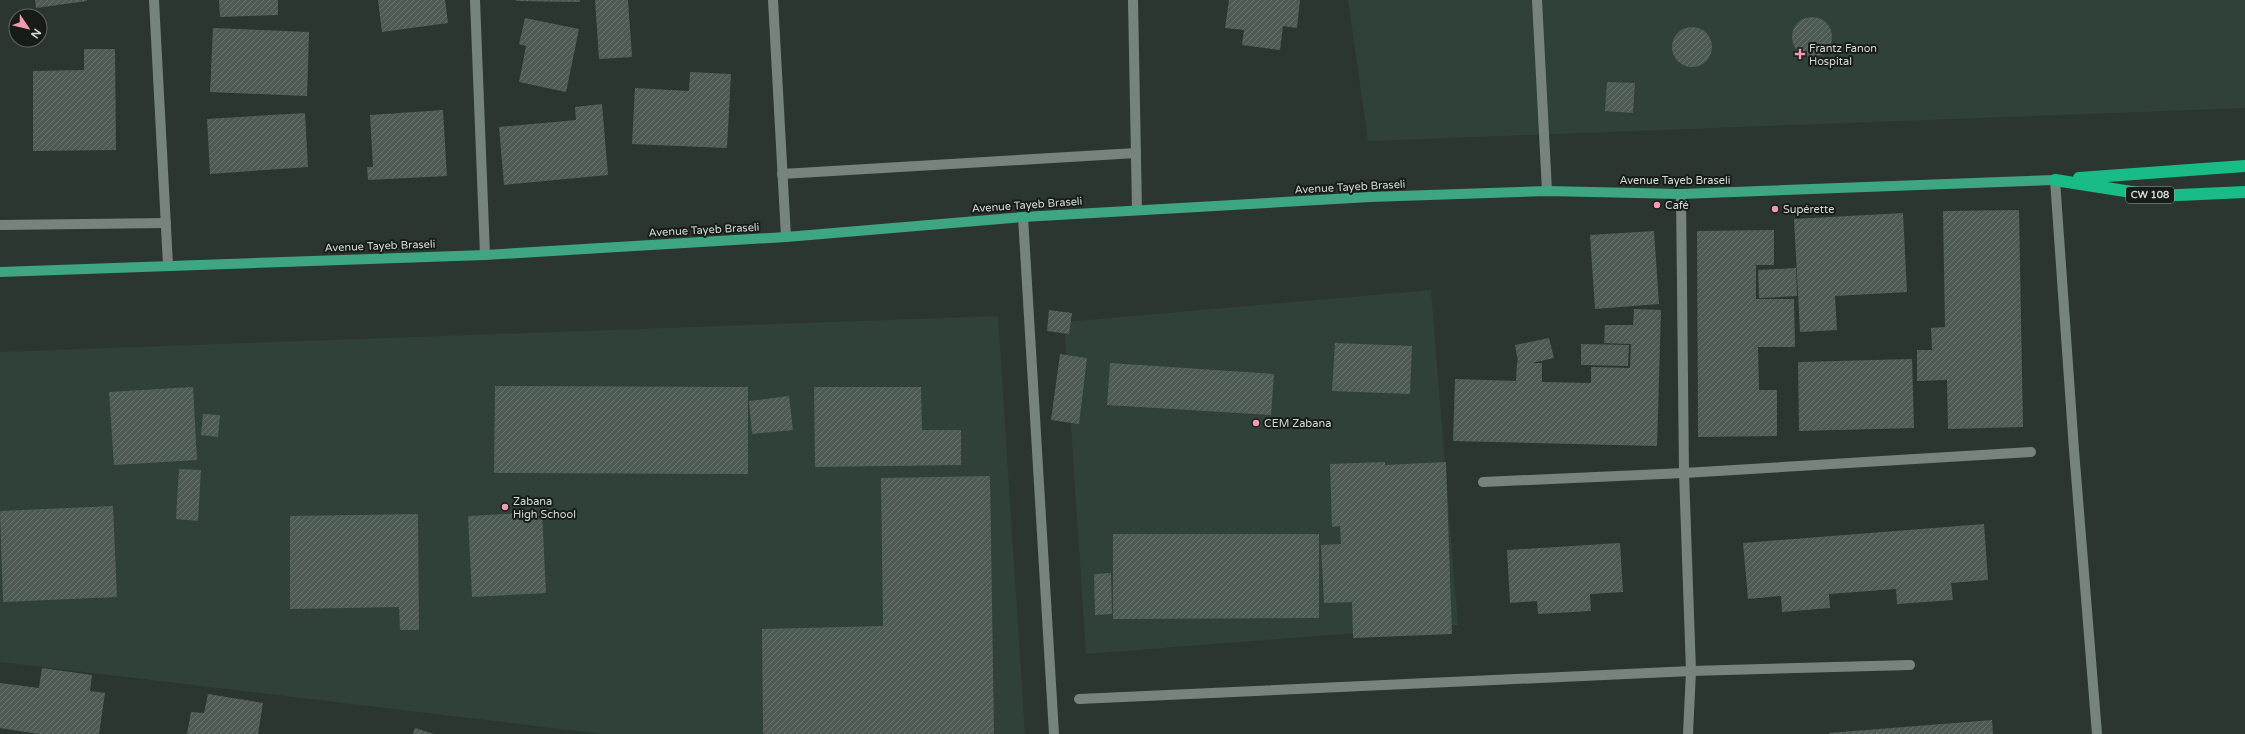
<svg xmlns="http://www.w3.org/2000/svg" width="2245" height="734" font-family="'Varela Round',sans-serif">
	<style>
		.built { fill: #2f4138 }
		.building { fill: url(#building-hatch) }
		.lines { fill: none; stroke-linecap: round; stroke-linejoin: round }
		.minor { stroke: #77847e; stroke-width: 10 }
		.major { stroke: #3fa683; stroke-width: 10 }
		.highway { stroke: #19bc86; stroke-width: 12 }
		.poi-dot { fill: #f29aaf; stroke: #171c19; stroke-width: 1.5 }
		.labels { text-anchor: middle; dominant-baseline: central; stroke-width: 4; stroke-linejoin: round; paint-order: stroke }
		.shield { fill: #171c19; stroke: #9ba29f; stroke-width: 1 }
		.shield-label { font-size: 10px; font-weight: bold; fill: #d4dbd8 }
		.poi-label { font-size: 11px; fill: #d4dbd8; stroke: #171c19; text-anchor: start }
		.street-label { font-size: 11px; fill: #d4dbd8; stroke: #171c19 }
	</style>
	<defs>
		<pattern id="building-hatch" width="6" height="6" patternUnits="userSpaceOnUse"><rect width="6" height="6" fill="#4e5b54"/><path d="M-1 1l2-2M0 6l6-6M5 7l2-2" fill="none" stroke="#67726c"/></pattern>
	</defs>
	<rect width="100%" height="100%" fill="#2b3630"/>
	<g class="built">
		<polygon points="1348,0 2245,0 2245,108 1368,141"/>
		<polygon points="1431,290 1458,625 1086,654 1064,322"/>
		<polygon points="998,316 1025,734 603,734 0,662 0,352"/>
	</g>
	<g class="building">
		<polygon points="35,0 87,0 87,1 36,8"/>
		<polygon points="219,0 278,0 278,15 220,17"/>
		<polygon points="378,0 445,0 448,23 382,32"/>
		<polygon points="516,0 580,0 580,2 516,1"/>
		<polygon points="595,0 628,0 632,57 599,59"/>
		<polygon points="1229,0 1300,0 1297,28 1283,26 1280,50 1242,45 1244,30 1225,28"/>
		<circle cx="1812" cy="37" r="20"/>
		<polygon points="525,18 579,29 566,92 519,82 526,46 519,44"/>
		<circle cx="1692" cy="47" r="20"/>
		<polygon points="213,28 309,32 307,96 210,92"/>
		<polygon points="84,49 115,49 116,150 33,151 33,71 84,70"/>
		<polygon points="690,72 731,74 727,148 632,144 635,88 689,91"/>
		<polygon points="1607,82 1635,83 1633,113 1605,111"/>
		<polygon points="602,104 608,175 504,185 499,127 576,120 575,107"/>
		<polygon points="443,110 447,176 368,180 367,167 373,167 370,115"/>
		<polygon points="305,113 308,167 210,174 207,119"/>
		<polygon points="2019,210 2023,427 1948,429 1947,380 1917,381 1917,350 1932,350 1931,328 1945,327 1943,211"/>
		<polygon points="1903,213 1907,292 1835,296 1837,330 1800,332 1794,219"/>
		<polygon points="1774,230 1774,265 1756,265 1756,299 1794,299 1795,347 1758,347 1759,390 1777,390 1777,436 1698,437 1697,231"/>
		<polygon points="1654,231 1659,304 1595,309 1590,235"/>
		<polygon points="1796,268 1797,296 1759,298 1758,270"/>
		<polygon points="1634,309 1661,310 1657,446 1453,441 1455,379 1516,381 1517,362 1518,362 1515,345 1549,338 1554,358 1532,363 1542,363 1542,382 1591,383 1591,367 1630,368 1631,344 1604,343 1605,325 1633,325"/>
		<polygon points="1049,310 1072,313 1069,334 1047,331"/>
		<polygon points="1335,343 1412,346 1410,394 1332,391"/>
		<polygon points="1581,344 1629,345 1628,366 1581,365"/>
		<polygon points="1060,354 1087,358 1079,424 1051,420"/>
		<polygon points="1912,359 1914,428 1799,431 1798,362"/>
		<polygon points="1110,363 1274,374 1271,415 1107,405"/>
		<polygon points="495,386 748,387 748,474 494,473"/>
		<polygon points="193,387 197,460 114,465 109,392"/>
		<polygon points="814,387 921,387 922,430 961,430 961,465 815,467"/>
		<polygon points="789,396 793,430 752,434 749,401"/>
		<polygon points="203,414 220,415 218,437 201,435"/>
		<polygon points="1385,462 1385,465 1446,462 1452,634 1353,638 1352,602 1324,603 1321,545 1341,544 1340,526 1332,527 1330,464"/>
		<polygon points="179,469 201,470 198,521 176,519"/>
		<polygon points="990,476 994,734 763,734 762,629 883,626 881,478"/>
		<polygon points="113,506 117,597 3,602 0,511"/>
		<polygon points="542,512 546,593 472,597 468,516"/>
		<polygon points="418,514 419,630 400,630 399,607 290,609 290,516"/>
		<polygon points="1984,524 1988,580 1951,583 1953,600 1897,604 1896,589 1829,594 1830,608 1782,612 1781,596 1748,599 1743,543"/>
		<polygon points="1113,534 1319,534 1319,618 1113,619"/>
		<polygon points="1620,543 1623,592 1590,594 1591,611 1538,614 1537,601 1510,603 1507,550"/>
		<polygon points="1111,573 1112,614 1095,615 1094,574"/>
		<polygon points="42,668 92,675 90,691 105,693 99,734 39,734 0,728 0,683 39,688"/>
		<polygon points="208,694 263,703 258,734 187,734 191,712 204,713"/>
		<polygon points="1992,720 1993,734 1829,734 1829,733"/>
		<polygon points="415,728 434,734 413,734"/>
	</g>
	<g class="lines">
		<g class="minor">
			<polyline points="154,0 168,265"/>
			<polyline points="475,0 485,255"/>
			<polyline points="773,0 786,237"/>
			<polyline points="1133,0 1137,210"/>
			<polyline points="1537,0 1547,191"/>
			<polyline points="782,174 1136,153"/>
			<polyline points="2055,180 2074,450 2097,734"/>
			<polyline points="1681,194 1684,473 1691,671 1688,734"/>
			<polyline points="1023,217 1054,734"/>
			<polyline points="0,225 166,223"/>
			<polyline points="1483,482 1684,473 2031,452"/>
			<polyline points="1079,699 1691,671 1910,665"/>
		</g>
		<polyline class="major" points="0,272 485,255 786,237 1023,217 1370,197 1547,191 1681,194 2055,180"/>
		<g class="highway">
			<polyline points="2079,178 2245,166"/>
			<polyline points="2055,180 2157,196 2245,192"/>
		</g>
	</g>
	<g class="poi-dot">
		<path d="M1798 48h4v4h4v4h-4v4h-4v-4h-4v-4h4z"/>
		<circle cx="1657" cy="205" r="4"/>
		<circle cx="1775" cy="209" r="4"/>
		<circle cx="1256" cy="423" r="4"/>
		<circle cx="505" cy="507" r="4"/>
	</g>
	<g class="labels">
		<rect class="shield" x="2126" y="187" width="48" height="16" rx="3"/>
		<g class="shield-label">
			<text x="2150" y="195">CW 108</text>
		</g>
		<g class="poi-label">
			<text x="1809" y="48">Frantz Fanon<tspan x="1809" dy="13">Hospital</tspan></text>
			<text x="1665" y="205">Café</text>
			<text x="1783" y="209">Supérette</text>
			<text x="1264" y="423">CEM Zabana</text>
			<text x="513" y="501">Zabana<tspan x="513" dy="13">High School</tspan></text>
		</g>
		<g class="street-label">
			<text x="1675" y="180">Avenue Tayeb Braseli</text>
			<text transform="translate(1350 187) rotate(-3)">Avenue Tayeb Braseli</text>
			<text transform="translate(1027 205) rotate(-4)">Avenue Tayeb Braseli</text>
			<text transform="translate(704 230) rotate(-3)">Avenue Tayeb Braseli</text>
			<text transform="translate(380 246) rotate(-2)">Avenue Tayeb Braseli</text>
		</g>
	</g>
	<g transform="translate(28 28) rotate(125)"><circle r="19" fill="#171c19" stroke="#636865"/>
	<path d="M0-3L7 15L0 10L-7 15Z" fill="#f29aaf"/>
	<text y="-6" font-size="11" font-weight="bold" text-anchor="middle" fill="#d4dbd8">N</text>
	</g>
</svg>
